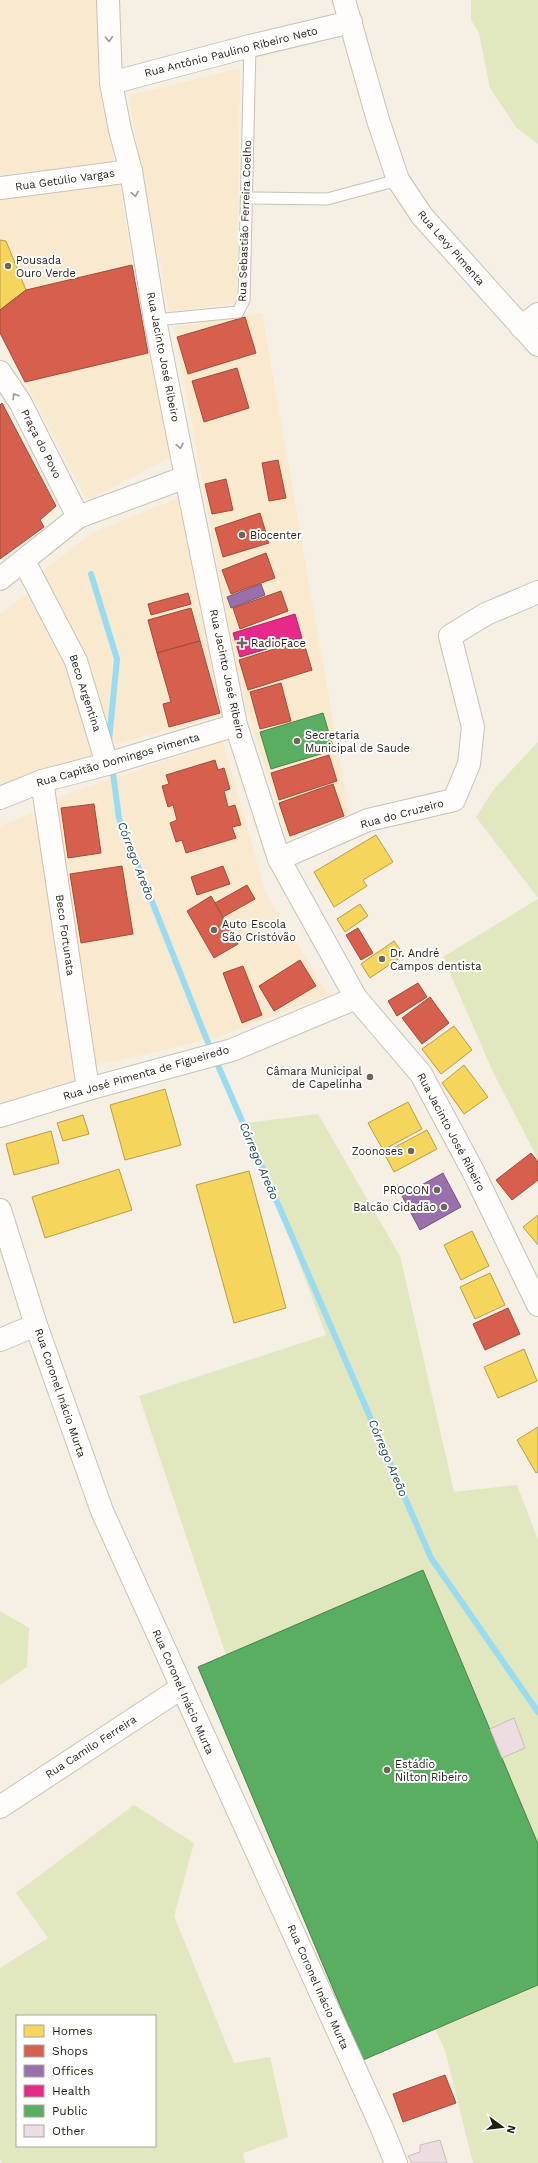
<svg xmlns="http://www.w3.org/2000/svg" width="538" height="2163" font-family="'Work Sans',sans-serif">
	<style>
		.built { fill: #f9eacf }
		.green { fill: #e1e7be; fill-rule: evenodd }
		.homes { fill: #f6d55c; stroke: #b79e46 }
		.shops { fill: #d6604d; stroke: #a14c3b }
		.offices { fill: #9970ab; stroke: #76577d }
		.health { fill: #e7298a; stroke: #ac2566 }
		.public { fill: #5aae61; stroke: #4a8249 }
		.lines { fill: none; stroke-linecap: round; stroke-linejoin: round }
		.stream { stroke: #99dbf0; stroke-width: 6 }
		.building { fill: #eddce0; stroke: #c7bfbd }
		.lane-casing { stroke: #c8c2b7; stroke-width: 13 }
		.street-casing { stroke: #c8c2b7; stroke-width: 24 }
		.secondary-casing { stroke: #c8c2b7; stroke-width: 24 }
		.lane { stroke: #fefdfb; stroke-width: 11 }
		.street { stroke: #fefdfb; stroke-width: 22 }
		.secondary { stroke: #fefdfb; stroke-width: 22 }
		.oneway { stroke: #9c9892 }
		.poi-dot { fill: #6d665b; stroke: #fff; stroke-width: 1.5 }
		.labels { text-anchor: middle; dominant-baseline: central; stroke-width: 4; stroke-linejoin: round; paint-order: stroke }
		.street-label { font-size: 11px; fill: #241d11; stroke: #fff }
		.poi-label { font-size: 11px; fill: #241d11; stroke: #fff; text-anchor: start }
		.water-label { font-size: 12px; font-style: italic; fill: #1d4857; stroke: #fff }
	</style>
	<rect width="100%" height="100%" fill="#f5efe4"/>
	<g class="built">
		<polygon points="0,0 101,0 102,89 114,163 0,175"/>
		<polygon points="240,68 237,303 169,312 128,96"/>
		<polygon points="119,182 148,353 172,456 87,501 0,333 0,198"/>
		<polygon points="262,313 349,814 288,840 240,687 174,327"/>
		<polygon points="178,498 222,715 110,746 39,574 92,533"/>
		<polygon points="27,594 70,666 95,758 0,788 0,614"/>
		<polygon points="223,741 265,891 284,924 329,995 217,1037 92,1067 55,798"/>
		<polygon points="38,811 76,1079 0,1104 0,826"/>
	</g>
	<g class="green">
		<polygon points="471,0 538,0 538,144 516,127 490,88 479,33 471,20"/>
		<polygon points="538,742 538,898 476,817 494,789"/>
		<polygon points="538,899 538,1159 493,1072 443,957"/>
		<polygon points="318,1114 400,1256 454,1492 517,1485 538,1540 538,1844 423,1570 226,1655 139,1396 326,1335 247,1123"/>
		<polygon points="0,1611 29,1628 27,1667 0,1685"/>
		<path d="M134,1805L194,1843L174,1916L234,2063L270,2057L288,2137L243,2153L245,2163H2L0,2159V1968L48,1938L16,1893ZM17,2016H155V2146H17Z"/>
		<polygon points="538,1985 538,2163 473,2163 445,2050 435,2029"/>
	</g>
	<g class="homes">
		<polygon points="0,240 6,241 26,290 0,310"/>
		<polygon points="376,835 393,862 363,880 367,886 334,907 314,872"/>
		<polygon points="360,904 368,916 345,932 337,919"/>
		<polygon points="394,941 404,955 370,978 361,964"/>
		<polygon points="454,1026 472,1050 441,1074 422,1049"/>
		<polygon points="464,1065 488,1097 464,1114 442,1083"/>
		<polygon points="165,1089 181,1145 125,1160 110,1105"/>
		<polygon points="408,1102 422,1129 383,1150 368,1123"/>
		<polygon points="83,1115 89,1134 63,1141 57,1123"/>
		<polygon points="427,1130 437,1149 394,1172 384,1153"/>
		<polygon points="51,1131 59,1163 14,1175 6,1144"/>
		<polygon points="119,1169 132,1210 45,1238 32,1197"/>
		<polygon points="249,1171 286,1308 234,1323 196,1185"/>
		<polygon points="538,1215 538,1245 523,1227"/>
		<polygon points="472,1231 489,1266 461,1280 444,1245"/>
		<polygon points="490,1273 505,1305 475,1319 460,1287"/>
		<polygon points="524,1349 537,1381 498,1398 484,1367"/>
		<polygon points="538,1427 538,1472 536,1473 517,1440"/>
	</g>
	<g class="shops">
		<polygon points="132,265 148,353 25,382 0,333 0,310 26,290"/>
		<polygon points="245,317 256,353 188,374 177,337"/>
		<polygon points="237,368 249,408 204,422 192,381"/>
		<polygon points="2,403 56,506 40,520 44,527 0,559 0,405"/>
		<polygon points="278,460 286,498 269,501 262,463"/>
		<polygon points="226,479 233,510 212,514 205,484"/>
		<polygon points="260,513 269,543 223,557 215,528"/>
		<polygon points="266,553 275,578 231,594 222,570"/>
		<polygon points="281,591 288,611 240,629 233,608"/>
		<polygon points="188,593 191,604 151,615 148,604"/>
		<polygon points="191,608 200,641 157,653 148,620"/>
		<polygon points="303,640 312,670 248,690 239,660"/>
		<polygon points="200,641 220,713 169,727 163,704 171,702 157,653"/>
		<polygon points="281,683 291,721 260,729 250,692"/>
		<polygon points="329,755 337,781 279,800 271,773"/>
		<polygon points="215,760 218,770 224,768 230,789 224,791 228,807 235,805 241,825 232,827 236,838 186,853 182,840 176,842 170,823 177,820 173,805 168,807 162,786 169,784 166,775"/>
		<polygon points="333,784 344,816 290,836 279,803"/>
		<polygon points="94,804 101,853 68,858 61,808"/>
		<polygon points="122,866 133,934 81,943 70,874"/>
		<polygon points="223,866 230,884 197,895 191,877"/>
		<polygon points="247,885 255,899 223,917 215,903"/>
		<polygon points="211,896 238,944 214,958 187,911"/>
		<polygon points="358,928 373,953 361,960 346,935"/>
		<polygon points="300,960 316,986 274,1011 259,986"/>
		<polygon points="243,966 262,1015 242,1023 223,973"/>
		<polygon points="418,983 427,997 397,1016 388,1001"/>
		<polygon points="430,997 449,1023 422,1044 402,1018"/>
		<polygon points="531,1153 538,1162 538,1180 512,1200 496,1180"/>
		<polygon points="508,1308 520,1334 485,1350 473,1324"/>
		<polygon points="445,2075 456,2103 403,2122 393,2094"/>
	</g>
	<g class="offices">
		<polygon points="261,584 265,595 231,608 227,597"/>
		<polygon points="443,1173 461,1207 420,1230 402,1196"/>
	</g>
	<polygon class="health" points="295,614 302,638 240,657 233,633"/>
	<g class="public">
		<polygon points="323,713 334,750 271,769 260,732"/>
		<polygon points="423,1570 538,1844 538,1985 363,2060 198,1667"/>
	</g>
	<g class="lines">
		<g class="stream">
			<polyline points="91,574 117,659 109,741"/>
			<polyline points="112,766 119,818 204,1033 431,1558 538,1712"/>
		</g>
	</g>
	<g class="building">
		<polygon points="514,1718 525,1748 502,1758 490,1729"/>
		<polygon points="440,2140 447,2163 412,2163 408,2156 420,2152 420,2145"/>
	</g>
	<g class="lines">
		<defs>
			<g id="lane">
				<polyline points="248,198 327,199 398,180"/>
				<polyline points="155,320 238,312 244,300 250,46"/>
			</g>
			<g id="street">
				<polyline points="344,0 378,120 398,180 422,216 538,345"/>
				<polyline points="111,83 250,46 351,22"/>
				<polyline points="0,188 131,171"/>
				<polyline points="521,327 538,314"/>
				<polyline points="0,372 20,402 78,517"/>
				<polyline points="24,561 76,661 107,764"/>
				<polyline points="42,781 88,1089"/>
				<polyline points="279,859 368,820 454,800 469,764 473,727 450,636 486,614 538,592"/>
				<polyline points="0,1210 36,1325 102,1511 381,2126 396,2163"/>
				<polyline points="0,1340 36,1325"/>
				<polyline points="0,1807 181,1688"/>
			</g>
			<g id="secondary">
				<polyline points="108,0 111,83 120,130 131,171 155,320 186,477 236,725 279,859 356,998 421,1074 474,1173 538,1305"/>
				<polyline points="0,579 78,517 186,477"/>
				<polyline points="0,798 42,781 107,764 236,725"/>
				<polyline points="0,1116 88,1089 232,1050 356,998"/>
			</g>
		</defs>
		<use href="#lane" class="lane-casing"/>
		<use href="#street" class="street-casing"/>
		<use href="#secondary" class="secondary-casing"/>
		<use href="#lane" class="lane"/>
		<use href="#street" class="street"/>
		<use href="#secondary" class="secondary"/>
	</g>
	<defs><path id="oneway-chevron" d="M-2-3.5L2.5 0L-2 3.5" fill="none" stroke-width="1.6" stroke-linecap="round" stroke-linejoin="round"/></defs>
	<g class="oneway">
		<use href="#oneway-chevron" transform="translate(109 39) rotate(87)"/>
		<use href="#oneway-chevron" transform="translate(135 194) rotate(81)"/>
		<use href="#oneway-chevron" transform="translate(15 396) rotate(-123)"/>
		<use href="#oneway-chevron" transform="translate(180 446) rotate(79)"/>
	</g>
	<g class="poi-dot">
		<circle cx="8" cy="266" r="4"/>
		<circle cx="242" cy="535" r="4"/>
		<path d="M240 637h4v4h4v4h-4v4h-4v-4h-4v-4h4z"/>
		<circle cx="297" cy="741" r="4"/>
		<circle cx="214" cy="930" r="4"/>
		<circle cx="382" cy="959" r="4"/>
		<circle cx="370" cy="1077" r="4"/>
		<circle cx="411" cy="1151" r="4"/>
		<circle cx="437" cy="1190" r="4"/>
		<circle cx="444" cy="1207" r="4"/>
		<circle cx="387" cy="1770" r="4"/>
	</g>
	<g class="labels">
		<g class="street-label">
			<text transform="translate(231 52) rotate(-14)">Rua Antônio Paulino Ribeiro Neto</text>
			<text transform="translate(65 180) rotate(-8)">Rua Getúlio Vargas</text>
			<text transform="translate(245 221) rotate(-88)">Rua Sebastião Ferreira Coelho</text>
			<text transform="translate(451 248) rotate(49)">Rua Levy Pimenta</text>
			<text transform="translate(163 357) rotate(79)">Rua Jacinto José Ribeiro</text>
			<text transform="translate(41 444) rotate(63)">Praça do Povo</text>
			<text transform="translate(227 674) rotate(78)">Rua Jacinto José Ribeiro</text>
			<text transform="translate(85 693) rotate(72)">Beco Argentina</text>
			<text transform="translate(118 760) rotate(-16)">Rua Capitão Domingos Pimenta</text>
			<text transform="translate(402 814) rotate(-15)">Rua do Cruzeiro</text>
			<text transform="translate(65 935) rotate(82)">Beco Fortunata</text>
			<text transform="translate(146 1073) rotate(-16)">Rua José Pimenta de Figueiredo</text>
			<text transform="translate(451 1132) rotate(62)">Rua Jacinto José Ribeiro</text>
			<text transform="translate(60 1393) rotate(71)">Rua Coronel Inácio Murta</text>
			<text transform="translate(183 1692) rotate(66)">Rua Coronel Inácio Murta</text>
			<text transform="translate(91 1747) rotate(-33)">Rua Camilo Ferreira</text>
			<text transform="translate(318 1987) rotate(66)">Rua Coronel Inácio Murta</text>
		</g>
		<g class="poi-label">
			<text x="16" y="260">Pousada<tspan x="16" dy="13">Ouro Verde</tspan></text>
			<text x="250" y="535">Biocenter</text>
			<text x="251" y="643">RadioFace</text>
			<text x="305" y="735">Secretaria<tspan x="305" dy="13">Municipal de Saude</tspan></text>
			<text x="222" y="924">Auto Escola<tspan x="222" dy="13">São Cristóvão</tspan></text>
			<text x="390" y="953">Dr. André<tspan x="390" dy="13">Campos dentista</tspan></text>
			<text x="362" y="1071" text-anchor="end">Câmara Municipal<tspan x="362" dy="13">de Capelinha</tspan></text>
			<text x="403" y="1151" text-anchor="end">Zoonoses</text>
			<text x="429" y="1190" text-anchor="end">PROCON</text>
			<text x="436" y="1207" text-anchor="end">Balcão Cidadão</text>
			<text x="395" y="1764">Estádio<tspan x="395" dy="13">Nilton Ribeiro</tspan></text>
		</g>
		<g class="water-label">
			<text transform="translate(136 861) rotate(69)">Córrego Areão</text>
			<text transform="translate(259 1161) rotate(67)">Córrego Areão</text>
			<text transform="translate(388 1458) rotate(67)">Córrego Areão</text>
		</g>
	</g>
	<rect x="16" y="2015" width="140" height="132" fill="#ffffff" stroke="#a7a5a0"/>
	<rect x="24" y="2025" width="20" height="12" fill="#f6d55c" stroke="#a7a5a0"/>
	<text x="52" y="2035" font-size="12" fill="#241d11">Homes</text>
	<rect x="24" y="2045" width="20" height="12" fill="#d6604d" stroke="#a7a5a0"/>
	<text x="52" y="2055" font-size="12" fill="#241d11">Shops</text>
	<rect x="24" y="2065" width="20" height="12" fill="#9970ab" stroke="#a7a5a0"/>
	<text x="52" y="2075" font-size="12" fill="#241d11">Offices</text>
	<rect x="24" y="2085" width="20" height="12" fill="#e7298a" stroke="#a7a5a0"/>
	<text x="52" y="2095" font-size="12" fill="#241d11">Health</text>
	<rect x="24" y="2105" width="20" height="12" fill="#5aae61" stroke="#a7a5a0"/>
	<text x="52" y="2115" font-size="12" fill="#241d11">Public</text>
	<rect x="24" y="2125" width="20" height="12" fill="#eddce0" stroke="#a7a5a0"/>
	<text x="52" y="2135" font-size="12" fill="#241d11">Other</text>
	<g transform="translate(502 2127) rotate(105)" stroke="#ffffff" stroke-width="3" paint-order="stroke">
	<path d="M0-3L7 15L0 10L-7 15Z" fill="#241d11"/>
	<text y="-6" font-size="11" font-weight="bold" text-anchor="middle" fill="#241d11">N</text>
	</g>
</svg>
